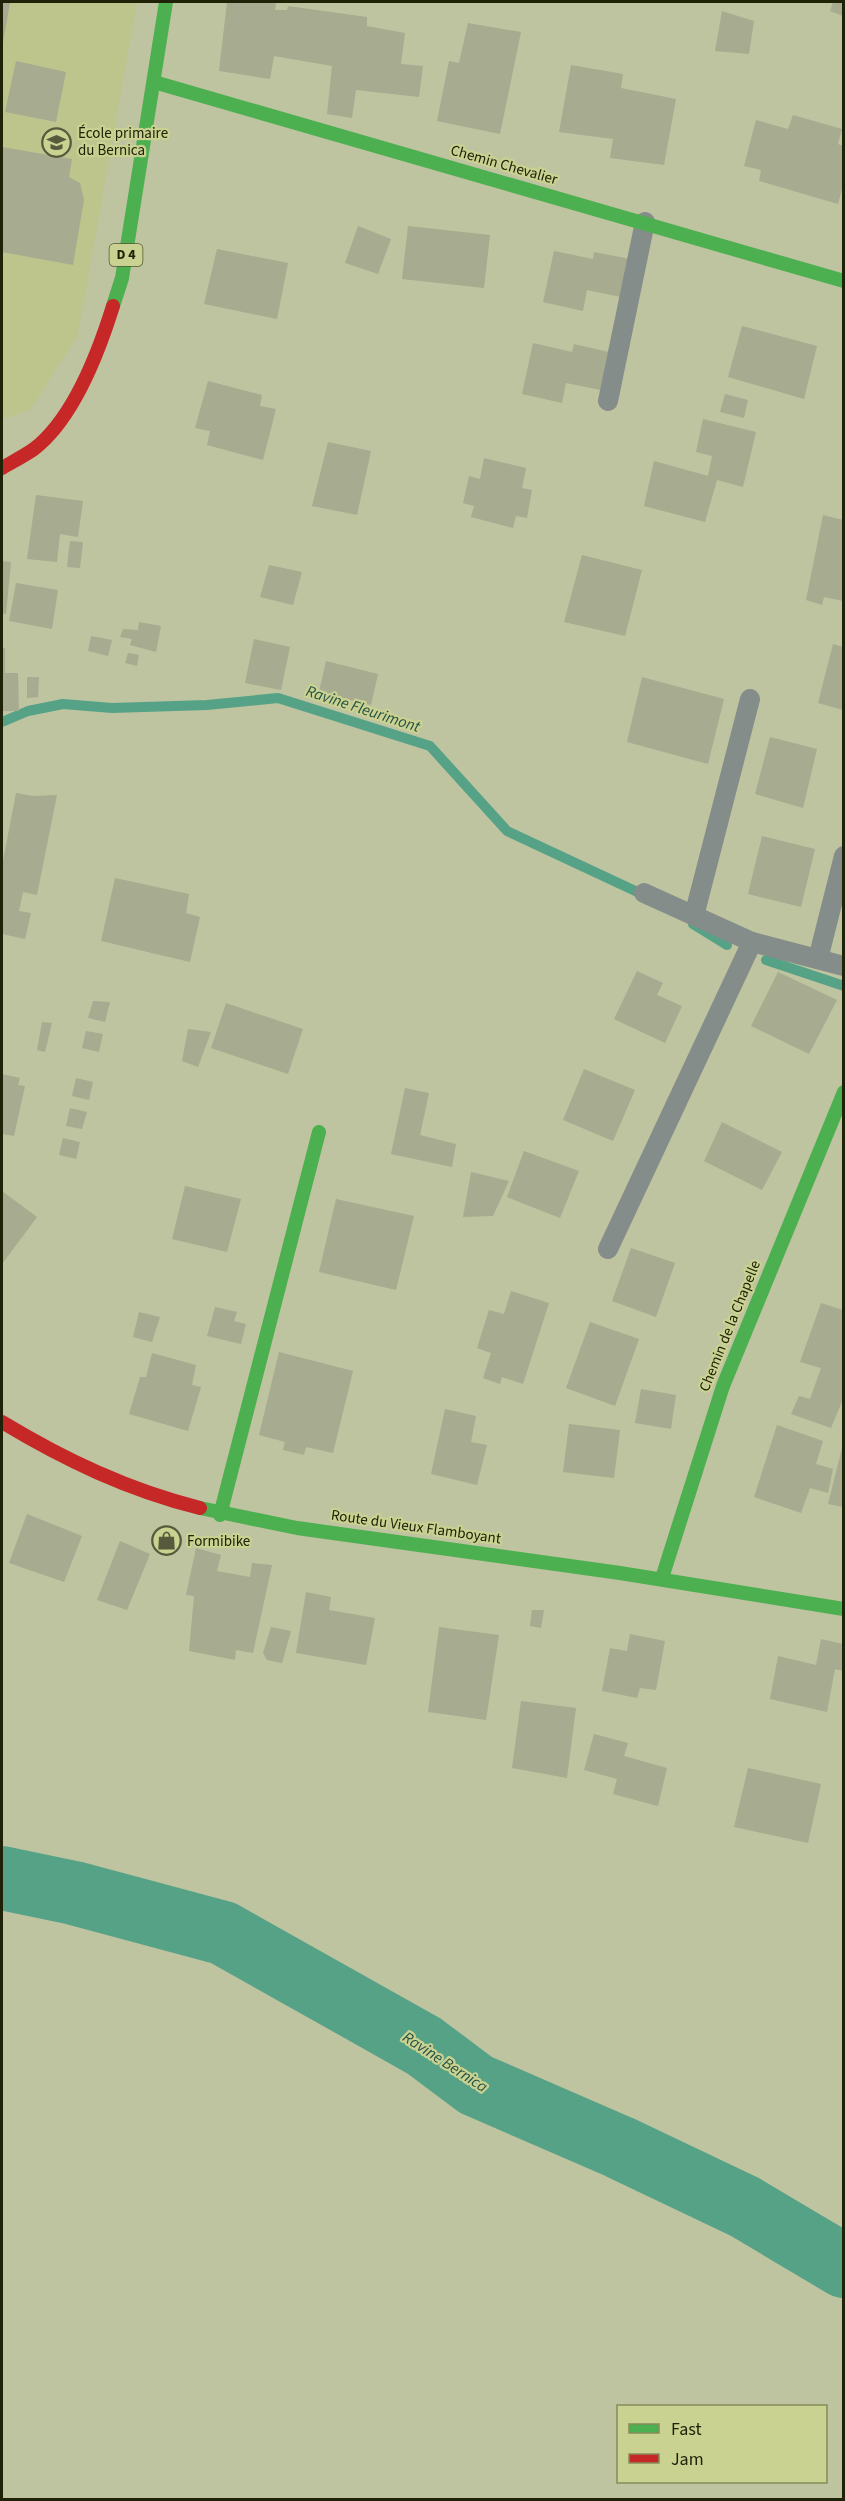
<svg xmlns="http://www.w3.org/2000/svg" width="845" height="2501" font-family="'Source Sans 3',sans-serif">
	<style>
		.built { fill: #bdc58d }
		.lines { fill: none; stroke-linecap: round; stroke-linejoin: round }
		.stream { stroke: #56a287; stroke-width: 10 }
		.river { stroke: #56a287; stroke-width: 64 }
		.building { fill: #a7ab8f }
		.lane { stroke: #848d89; stroke-width: 20 }
		.fast { stroke: #4caf50; stroke-width: 14 }
		.jam { stroke: #c62828; stroke-width: 14 }
		.labels { text-anchor: middle; dominant-baseline: central; stroke-width: 4.5; stroke-linejoin: round; paint-order: stroke }
		.shield { fill: #c9d291; stroke: #535731; stroke-width: 1.5 }
		.shield-label { font-size: 14px; font-weight: bold; fill: #202208 }
		.poi-label { font-size: 15px; fill: #202208; stroke: #c9d291; text-anchor: start }
		.street-label { font-size: 15px; fill: #202208; stroke: #c9d291 }
		.water-label { font-size: 16px; font-style: italic; fill: #265146; stroke: #c9d291 }
	</style>
	<rect width="100%" height="100%" fill="#bec3a0"/>
	<polygon class="built" points="2,2 137,2 78,335 30,410 2,420"/>
	<g class="lines">
		<g class="stream">
			<polyline points="2,722 28,711 63,704 112,708 207,705 278,698 430,746 507,831 646,896"/>
			<polyline points="693,924 727,945"/>
			<polyline points="766,960 844,986"/>
		</g>
		<polyline class="river" points="2,1878 74,1893 223,1933 424,2046 476,2085 619,2147 745,2207 844,2266"/>
	</g>
	<g class="building">
		<polygon points="2,2 10,2 3,43 2,43"/>
		<polygon points="227,2 276,2 275,10 287,10 288,6 367,17 367,26 405,33 401,64 423,66 419,97 356,90 352,118 327,114 332,66 274,56 270,79 219,71"/>
		<polygon points="833,2 843,2 843,16 830,11"/>
		<polygon points="722,11 754,21 749,54 715,51"/>
		<polygon points="468,23 521,32 500,134 437,121 449,61 459,63"/>
		<polygon points="16,61 66,72 56,122 5,112"/>
		<polygon points="571,65 623,74 621,88 676,99 664,165 610,158 613,139 559,132"/>
		<polygon points="793,115 842,129 838,144 843,146 843,185 838,204 759,181 761,170 744,166 756,120 788,129"/>
		<polygon points="2,147 72,159 69,177 80,183 84,200 73,265 2,252"/>
		<polygon points="358,226 391,239 378,274 345,263"/>
		<polygon points="408,226 490,235 484,288 402,279"/>
		<polygon points="217,249 288,263 277,319 204,304"/>
		<polygon points="554,251 593,259 594,252 630,259 621,297 587,290 583,311 543,302"/>
		<polygon points="742,326 817,346 804,399 728,377"/>
		<polygon points="533,343 572,352 574,344 609,352 601,390 566,383 562,403 522,394"/>
		<polygon points="208,381 262,395 260,406 276,409 263,460 207,445 210,431 195,428"/>
		<polygon points="725,394 748,400 744,418 720,412"/>
		<polygon points="703,419 756,432 743,487 717,480 705,522 644,506 654,461 708,476 712,456 696,452"/>
		<polygon points="328,442 371,451 357,515 312,506"/>
		<polygon points="484,458 526,468 522,488 532,490 527,518 516,516 513,528 471,517 474,506 463,503 469,476 480,479"/>
		<polygon points="36,495 83,501 78,537 60,534 57,562 27,559"/>
		<polygon points="823,515 843,520 843,601 824,597 822,605 806,600"/>
		<polygon points="70,541 83,542 80,568 67,567"/>
		<polygon points="582,555 642,570 625,636 564,622"/>
		<polygon points="2,561 11,562 6,614 2,613"/>
		<polygon points="269,565 302,572 293,605 260,597"/>
		<polygon points="16,583 58,590 52,629 9,621"/>
		<polygon points="139,622 161,626 156,652 130,645 132,639 120,637 123,629 138,630"/>
		<polygon points="91,636 112,640 108,656 88,651"/>
		<polygon points="254,639 290,647 281,690 245,683"/>
		<polygon points="833,644 843,647 843,710 818,703"/>
		<polygon points="2,648 5,648 5,673 18,673 19,711 2,711"/>
		<polygon points="128,653 139,655 137,666 125,663"/>
		<polygon points="326,661 378,674 371,705 319,692"/>
		<polygon points="27,677 39,677 38,697 27,698"/>
		<polygon points="642,677 724,699 708,764 627,742"/>
		<polygon points="770,737 817,749 803,808 755,794"/>
		<polygon points="16,793 33,796 57,795 37,895 23,892 19,911 31,913 25,939 2,934 2,866"/>
		<polygon points="762,836 815,849 801,907 748,894"/>
		<polygon points="115,878 189,894 186,913 200,917 190,962 101,941"/>
		<polygon points="637,971 663,983 657,995 682,1006 665,1043 614,1019"/>
		<polygon points="778,972 837,1000 809,1054 751,1026"/>
		<polygon points="93,1001 110,1002 105,1022 88,1018"/>
		<polygon points="226,1003 303,1029 288,1074 211,1048"/>
		<polygon points="42,1022 52,1023 45,1052 37,1050"/>
		<polygon points="188,1029 211,1032 198,1067 182,1061"/>
		<polygon points="86,1031 103,1034 99,1052 82,1048"/>
		<polygon points="584,1069 635,1090 613,1141 563,1120"/>
		<polygon points="2,1074 20,1078 18,1085 25,1086 14,1136 2,1134"/>
		<polygon points="76,1078 93,1082 89,1100 72,1096"/>
		<polygon points="405,1088 429,1093 420,1135 456,1144 452,1167 391,1154"/>
		<polygon points="70,1108 87,1112 82,1129 66,1126"/>
		<polygon points="722,1122 782,1152 762,1190 704,1161"/>
		<polygon points="63,1138 80,1142 76,1159 59,1155"/>
		<polygon points="524,1151 579,1171 560,1218 507,1197"/>
		<polygon points="471,1172 509,1181 493,1216 463,1217"/>
		<polygon points="185,1186 241,1199 227,1252 172,1239"/>
		<polygon points="2,1191 37,1217 2,1264"/>
		<polygon points="336,1199 414,1216 396,1290 319,1272"/>
		<polygon points="631,1248 675,1263 656,1317 612,1301"/>
		<polygon points="511,1291 549,1303 523,1384 502,1377 500,1384 483,1378 491,1353 477,1348 489,1310 504,1314"/>
		<polygon points="821,1303 843,1310 843,1399 831,1428 791,1414 799,1396 810,1399 821,1368 800,1362"/>
		<polygon points="215,1307 237,1312 234,1321 246,1324 241,1344 207,1336"/>
		<polygon points="139,1312 160,1317 152,1342 133,1337"/>
		<polygon points="590,1322 639,1339 615,1406 566,1388"/>
		<polygon points="279,1352 353,1371 333,1453 306,1447 304,1455 283,1450 285,1442 259,1435"/>
		<polygon points="152,1353 196,1365 192,1385 201,1387 188,1431 129,1414 140,1377 146,1377"/>
		<polygon points="641,1389 676,1395 671,1429 635,1423"/>
		<polygon points="445,1409 476,1416 471,1442 487,1445 477,1485 431,1474"/>
		<polygon points="569,1424 620,1430 614,1478 563,1472"/>
		<polygon points="777,1425 823,1441 816,1464 833,1469 828,1493 810,1488 801,1513 754,1497"/>
		<polygon points="843,1444 843,1507 828,1504"/>
		<polygon points="27,1514 82,1536 64,1582 9,1563"/>
		<polygon points="120,1541 150,1554 127,1610 97,1600"/>
		<polygon points="196,1548 221,1555 217,1571 250,1577 252,1563 272,1565 253,1653 236,1650 235,1660 189,1651 194,1596 186,1595"/>
		<polygon points="306,1592 331,1597 329,1610 375,1618 366,1665 296,1653"/>
		<polygon points="532,1610 544,1610 541,1628 530,1626"/>
		<polygon points="271,1627 291,1631 282,1663 267,1660 263,1653"/>
		<polygon points="439,1627 499,1635 486,1720 428,1712"/>
		<polygon points="630,1634 665,1641 656,1690 640,1688 637,1698 602,1691 610,1648 627,1651"/>
		<polygon points="821,1639 843,1644 843,1671 835,1669 827,1712 770,1699 778,1656 816,1665"/>
		<polygon points="521,1701 576,1708 567,1778 512,1768"/>
		<polygon points="594,1734 628,1743 624,1756 667,1768 658,1806 613,1794 617,1779 584,1770"/>
		<polygon points="748,1768 821,1784 808,1843 734,1827"/>
	</g>
	<g class="lines">
		<g class="lane">
			<polyline points="608,401 645,222"/>
			<polyline points="644,893 752,942 844,966"/>
			<polyline points="694,916 750,699"/>
			<polyline points="818,959 844,856"/>
			<polyline points="608,1249 752,942"/>
		</g>
		<g class="fast">
			<polyline points="154,82 844,281"/>
			<polyline points="113,306 122,278 166,2"/>
			<polyline points="200,1508 297,1528 620,1573 844,1609"/>
			<polyline points="220,1515 319,1132"/>
			<polyline points="662,1578 723,1386 844,1092"/>
		</g>
		<g class="jam">
			<path d="M2,468C12,462 24,456 34,449C73,419 99,351 113,306"/>
			<path d="M2,1422C65,1460 128,1490 200,1508"/>
		</g>
	</g>
	<defs>
		<symbol id="school-ring" viewBox="-11 -11 22 22"><circle r="9.5" fill="#c9d291" stroke="#575a3d" stroke-width="1.5"/><path d="M0-5L7-2L0 1L-7-2ZM-4 1L0 2.5L4 1V4Q0 6-4 4Z" fill="#575a3d"/></symbol>
		<symbol id="shop-ring" viewBox="-11 -11 22 22"><circle r="9.5" fill="#c9d291" stroke="#575a3d" stroke-width="1.5"/><path d="M-5-2.5h2.3a2.7 3.5 0 0 1 5.4 0H5L5.5 6h-11ZM-1.5-2.5h3a1.5 2.3 0 0 0-3 0Z" fill="#575a3d"/></symbol>
	</defs>
	<g fill-rule="evenodd">
		<use href="#school-ring" x="40" y="126" width="33" height="33"/>
		<use href="#shop-ring" x="150" y="1524" width="33" height="33"/>
	</g>
	<g class="labels">
		<rect class="shield" x="109.5" y="244" width="33" height="22" rx="4.5"/>
		<g class="shield-label">
			<text x="126" y="255">D 4</text>
		</g>
		<g class="poi-label">
			<text x="78" y="133">École primaire<tspan x="78" dy="17">du Bernica</tspan></text>
			<text x="187" y="1541">Formibike</text>
		</g>
		<g class="street-label">
			<text transform="translate(504 165) rotate(16)">Chemin Chevalier</text>
			<text transform="translate(730 1326) rotate(-68)">Chemin de la Chapelle</text>
			<text transform="translate(416 1527) rotate(8)">Route du Vieux Flamboyant</text>
		</g>
		<g class="water-label">
			<text transform="translate(363 709) rotate(18)">Ravine Fleurimont</text>
			<text transform="translate(445 2062) rotate(33)">Ravine Bernica</text>
		</g>
	</g>
	<rect width="845" height="2501" fill="none" stroke="#202208" stroke-width="6"/>
	<rect x="617" y="2405" width="210" height="78" fill="#c9d291" stroke="#858c5a" stroke-width="1.5"/>
	<rect x="629" y="2424" width="30" height="9" fill="#4caf50" stroke="#858c5a" stroke-width="1.5"/>
	<text x="671" y="2435" font-size="18" fill="#202208">Fast</text>
	<rect x="629" y="2454" width="30" height="9" fill="#c62828" stroke="#858c5a" stroke-width="1.5"/>
	<text x="671" y="2465" font-size="18" fill="#202208">Jam</text>
</svg>
